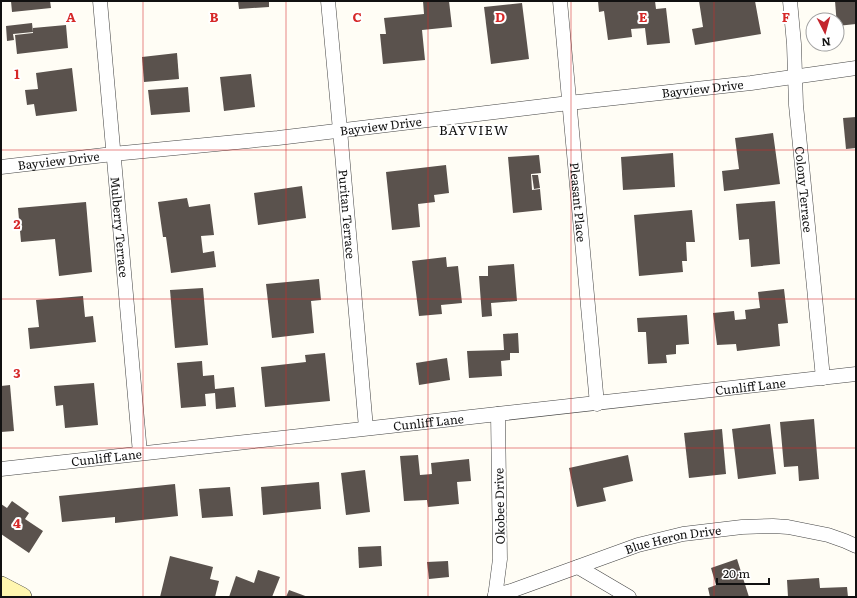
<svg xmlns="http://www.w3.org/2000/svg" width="857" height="598" font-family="Literata,serif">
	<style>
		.building { fill: #5a524d }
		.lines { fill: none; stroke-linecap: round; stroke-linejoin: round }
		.street-casing { stroke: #444; stroke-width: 15 }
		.secondary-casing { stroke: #333; stroke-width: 20 }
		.street { stroke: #fff; stroke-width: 14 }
		.secondary { stroke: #fff6b0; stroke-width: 19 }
		.grid { fill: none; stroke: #d62828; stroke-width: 1; stroke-opacity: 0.55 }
		.labels { text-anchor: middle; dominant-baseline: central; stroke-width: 4; stroke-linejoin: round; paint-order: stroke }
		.street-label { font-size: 12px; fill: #111; stroke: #fff }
		.neighbourhood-label { font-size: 13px; letter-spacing: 1px; fill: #111; stroke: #fff }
		.grid-label { font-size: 13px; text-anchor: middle; font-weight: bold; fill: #d62828; stroke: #fff; stroke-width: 4; stroke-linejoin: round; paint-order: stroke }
	</style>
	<rect width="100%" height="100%" fill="#fffdf5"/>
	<g class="building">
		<polygon points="11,1 50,1 51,8 12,12"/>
		<polygon points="238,1 269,1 269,7 239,9"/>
		<polygon points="423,1 449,1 452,27 422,30 425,60 383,64 380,34 386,34 384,18 424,14"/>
		<polygon points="598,1 655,1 656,9 666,8 670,43 647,45 645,28 631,29 632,37 608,40 604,11 599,12"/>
		<polygon points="699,1 755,1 761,34 695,45 692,29 703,27"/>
		<polygon points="835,1 856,1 856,24 837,26"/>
		<polygon points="522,3 529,59 491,64 484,7"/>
		<polygon points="32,23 33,32 13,34 14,40 7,41 6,26"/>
		<polygon points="66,25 68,48 17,54 15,35 33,33 33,28"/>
		<polygon points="177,53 179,79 144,82 142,57"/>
		<polygon points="72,68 77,111 36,116 34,104 27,105 25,90 38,89 36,73"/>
		<polygon points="251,74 255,107 224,111 220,77"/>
		<polygon points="188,87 190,112 151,115 148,90"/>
		<polygon points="856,117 856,148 846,149 843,118"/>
		<polygon points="773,133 780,184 724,191 722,171 739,169 735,138"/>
		<polygon points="673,153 675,187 623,190 621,157"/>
		<polygon points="539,155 541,173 531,174 532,190 540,189 542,210 513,213 508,157"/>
		<polygon points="446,165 449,193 434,195 435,202 418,204 420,227 392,230 386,172"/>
		<polygon points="532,175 538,175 540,188 534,189"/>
		<polygon points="302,186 306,218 258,225 254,193"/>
		<polygon points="187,198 189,207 210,204 214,235 201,236 203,253 214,251 216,267 171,273 166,237 163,237 158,202"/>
		<polygon points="775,201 780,264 751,267 749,239 739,240 736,204"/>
		<polygon points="86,202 92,272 59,276 55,239 21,242 18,208"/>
		<polygon points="692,210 695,242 686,242 687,261 682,261 683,272 639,276 634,215"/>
		<polygon points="446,257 447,267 458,266 462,303 441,305 442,314 419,316 412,261"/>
		<polygon points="514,264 517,301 491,303 492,316 482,317 479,276 488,276 488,266"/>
		<polygon points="319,279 321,300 311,301 314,333 272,338 266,284"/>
		<polygon points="203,288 208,345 175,348 170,290"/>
		<polygon points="784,289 788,323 778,324 780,346 737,351 736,344 717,345 713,313 734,311 735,320 746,319 745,310 760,308 758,292"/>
		<polygon points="83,296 85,317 93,316 96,342 30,349 28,328 39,327 36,300"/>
		<polygon points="687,315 689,344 676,345 676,354 666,355 667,363 648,364 646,332 638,332 637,318"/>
		<polygon points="518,333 519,353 510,353 510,360 501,361 502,376 469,378 467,351 504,350 503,334"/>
		<polygon points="325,353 330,401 265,407 261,367 306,362 305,355"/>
		<polygon points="447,358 450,380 419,385 416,363"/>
		<polygon points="202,361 203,376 214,375 215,389 234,387 236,407 216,409 215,393 205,394 206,406 181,408 177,363"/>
		<polygon points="94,383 98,425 65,428 63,405 56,406 54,386"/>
		<polygon points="10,385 14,431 1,432 1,386"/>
		<polygon points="814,419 819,479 799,481 798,466 784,467 780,422"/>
		<polygon points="770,424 776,474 738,479 732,429"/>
		<polygon points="722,429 726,474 689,478 684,433"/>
		<polygon points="418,455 420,475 432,474 431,463 469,459 471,481 457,482 459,504 428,507 427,500 404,501 400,456"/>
		<polygon points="628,455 633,481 603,488 606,501 577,507 569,468"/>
		<polygon points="365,470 370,512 346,515 341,473"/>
		<polygon points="319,482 321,509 263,515 261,487"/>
		<polygon points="175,484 178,516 115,523 115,517 62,522 59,496"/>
		<polygon points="230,487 233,516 202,518 199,489"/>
		<polygon points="12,501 29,513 25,519 43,531 29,553 1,534 1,504 7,508"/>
		<polygon points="381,546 382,566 359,568 358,547"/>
		<polygon points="170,556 213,567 210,579 219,581 215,597 160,597"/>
		<polygon points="737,559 749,597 710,597 708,588 716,585 711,568"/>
		<polygon points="448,561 449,577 429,579 427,562"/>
		<polygon points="258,570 280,577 272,597 229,597 236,576 254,583"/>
		<polygon points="819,578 820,588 847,587 848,597 788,597 787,580"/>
		<polygon points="289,590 308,597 286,597"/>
	</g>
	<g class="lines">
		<defs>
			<g id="street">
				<path id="s1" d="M100,1L140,453"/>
				<path id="s2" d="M328,1L340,130L366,428"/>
				<path id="s3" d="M560,1L597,404"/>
				<path id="s4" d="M790,1L794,44L796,105L823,378"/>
				<path id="s5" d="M1,167L113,154L278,138L569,103L751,83L856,68"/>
				<path id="s6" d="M1,469C286,437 571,407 856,374"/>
				<polyline points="578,567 629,597"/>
				<path id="s7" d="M495,595L511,591L638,545L683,534L742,527L773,526L788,527L828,535L845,541L856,546"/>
				<polyline points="495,597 500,559 498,414"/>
			</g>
			<polyline id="secondary" points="1,586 22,597"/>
		</defs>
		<use href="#street" class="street-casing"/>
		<use href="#secondary" class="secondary-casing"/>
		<use href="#street" class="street"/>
		<use href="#secondary" class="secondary"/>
	</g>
	<path class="grid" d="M143,1V597M286,1V597M428,1V597M571,1V597M714,1V597M1,150H856M1,299H856M1,448H856"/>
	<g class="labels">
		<g class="street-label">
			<text stroke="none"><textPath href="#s5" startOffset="706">Bayview Drive</textPath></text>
			<text stroke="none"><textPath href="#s5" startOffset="382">Bayview Drive</textPath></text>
			<text stroke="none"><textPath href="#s5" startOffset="58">Bayview Drive</textPath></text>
			<text stroke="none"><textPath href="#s4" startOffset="189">Colony Terrace</textPath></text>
			<text stroke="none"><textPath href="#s3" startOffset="202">Pleasant Place</textPath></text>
			<text stroke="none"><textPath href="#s2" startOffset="214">Puritan Terrace</textPath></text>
			<text stroke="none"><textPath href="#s1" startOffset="227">Mulberry Terrace</textPath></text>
			<text stroke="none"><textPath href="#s6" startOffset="754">Cunliff Lane</textPath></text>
			<text stroke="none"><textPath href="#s6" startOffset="430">Cunliff Lane</textPath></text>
			<text stroke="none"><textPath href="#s6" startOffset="106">Cunliff Lane</textPath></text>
			<text transform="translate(499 506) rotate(-91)">Okobee Drive</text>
			<text stroke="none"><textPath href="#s7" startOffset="187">Blue Heron Drive</textPath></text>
		</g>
		<g class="neighbourhood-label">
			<text x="474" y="129">BAYVIEW</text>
		</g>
	</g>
	<g class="grid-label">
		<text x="71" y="22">A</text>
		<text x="214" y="22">B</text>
		<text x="357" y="22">C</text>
		<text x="500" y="22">D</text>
		<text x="643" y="22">E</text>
		<text x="786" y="22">F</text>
		<text x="17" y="79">1</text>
		<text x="17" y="229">2</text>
		<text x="17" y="378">3</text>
		<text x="17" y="528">4</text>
	</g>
	<rect width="857" height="598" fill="none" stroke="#111111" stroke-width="4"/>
	<g transform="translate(825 32) rotate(174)"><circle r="19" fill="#ffffff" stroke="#a0a0a0"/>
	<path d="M0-3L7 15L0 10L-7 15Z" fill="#c4262e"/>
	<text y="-6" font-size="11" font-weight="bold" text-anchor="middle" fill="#111111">N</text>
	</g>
	<path d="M717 578v6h52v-6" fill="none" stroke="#111111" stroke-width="2"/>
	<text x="723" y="578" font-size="12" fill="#111111" stroke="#ffffff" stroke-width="3" paint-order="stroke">20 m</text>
</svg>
